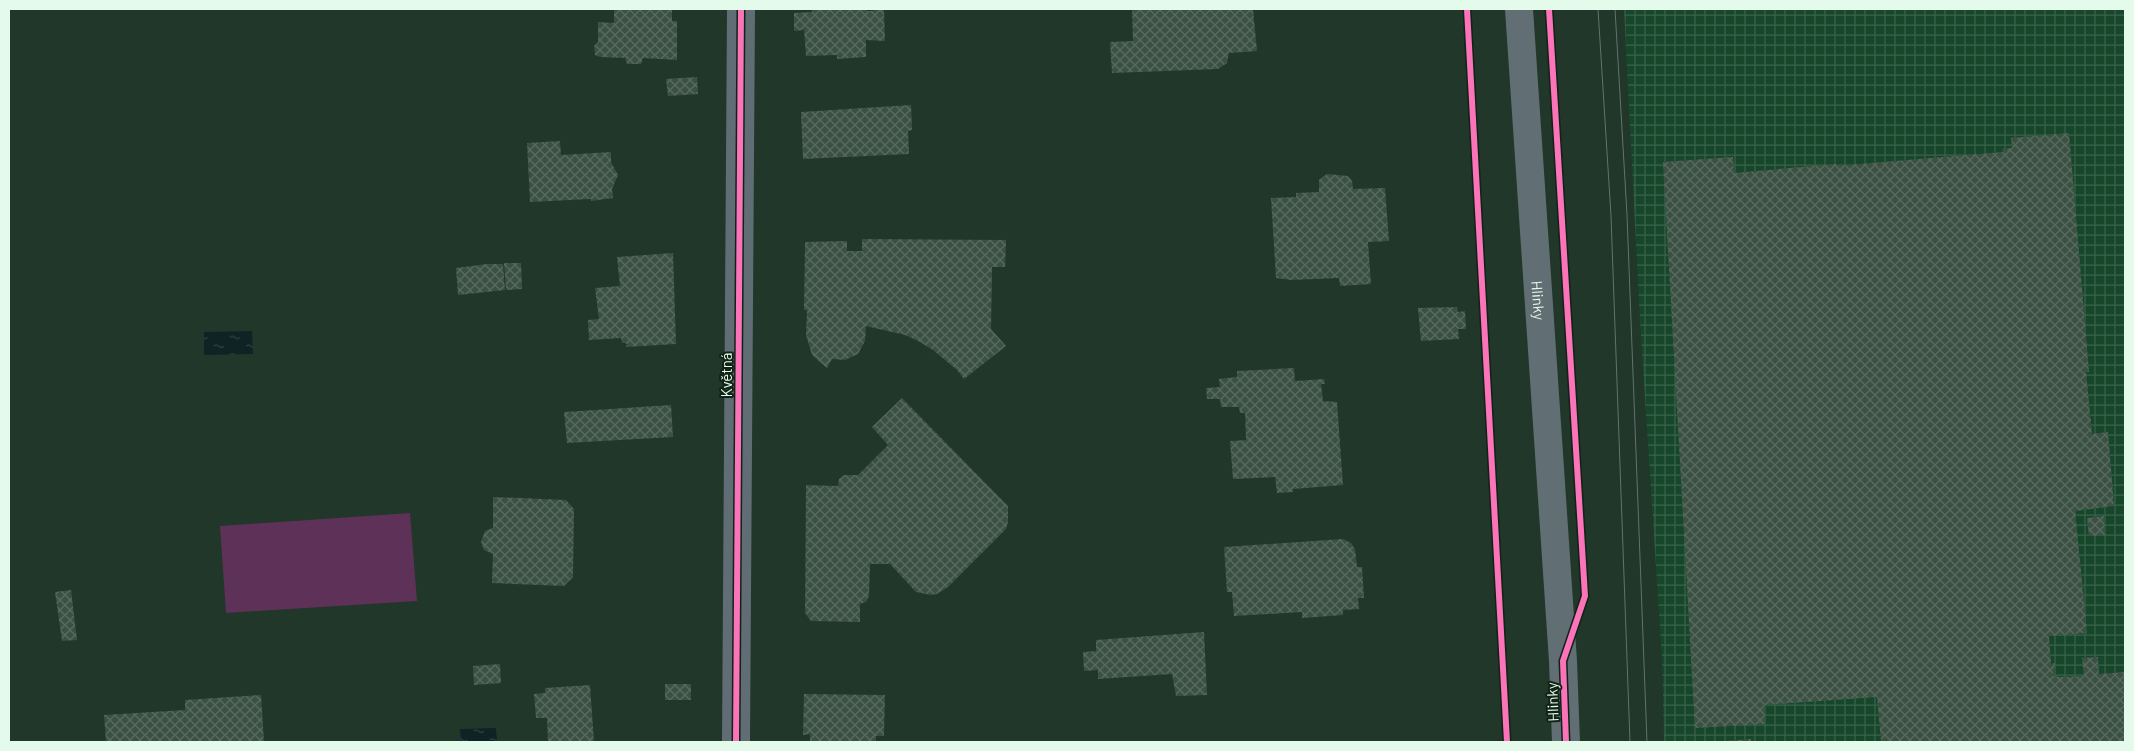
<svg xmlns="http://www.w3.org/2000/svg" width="2134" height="751" font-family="Barlow,sans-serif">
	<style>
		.industrial { fill: url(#industrial-grid) }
		.pitch { fill: #5e3158 }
		.water { fill: url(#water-ripples) }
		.building { fill: url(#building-cross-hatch) }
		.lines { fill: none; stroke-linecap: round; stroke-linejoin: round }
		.street { stroke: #616d74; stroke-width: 28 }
		.secondary { stroke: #616e73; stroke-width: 28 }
		.tram { stroke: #647270; stroke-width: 1 }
		.cycleway-casing { stroke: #112317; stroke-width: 9 }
		.cycleway { stroke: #fb73b8; stroke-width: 6 }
		.labels { text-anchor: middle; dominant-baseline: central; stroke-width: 4; stroke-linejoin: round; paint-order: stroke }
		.street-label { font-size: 15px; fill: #e4fbeb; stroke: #112317 }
	</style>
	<defs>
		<pattern id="industrial-grid" width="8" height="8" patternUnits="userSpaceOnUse" patternTransform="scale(1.25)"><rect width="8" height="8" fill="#17472b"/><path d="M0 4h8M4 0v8" fill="none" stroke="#39624a"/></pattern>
		<pattern id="water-ripples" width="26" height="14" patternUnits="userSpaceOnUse" patternTransform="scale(1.25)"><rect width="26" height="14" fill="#0f2325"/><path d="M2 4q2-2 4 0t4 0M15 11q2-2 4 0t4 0" fill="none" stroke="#324445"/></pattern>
		<pattern id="building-cross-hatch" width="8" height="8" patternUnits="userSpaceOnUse" patternTransform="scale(1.25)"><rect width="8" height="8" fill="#3c5144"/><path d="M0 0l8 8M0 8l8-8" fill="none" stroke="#586b5f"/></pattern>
	</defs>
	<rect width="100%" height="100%" fill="#203729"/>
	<polygon class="industrial" points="1624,9 2125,9 2125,742 1664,742 1662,659 1640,321"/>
	<polygon class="pitch" points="410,513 417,601 226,613 220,526"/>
	<g class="water">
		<polygon points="252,331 253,354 204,355 204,332"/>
		<polygon points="496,728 497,742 461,742 460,729"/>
	</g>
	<g class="building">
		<polygon points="614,9 672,9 672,21 677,21 677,60 643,58 641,64 627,64 625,58 600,57 595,55 594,46 598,42 598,22 614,23"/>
		<polygon points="812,9 867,9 867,11 870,11 884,9 885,41 866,40 866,57 837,59 837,55 806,56 804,30 794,31 794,13 812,12"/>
		<polygon points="1132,9 1253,9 1257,51 1229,53 1227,63 1218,69 1112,73 1110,42 1133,41"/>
		<polygon points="697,77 698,94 668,96 666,79"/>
		<polygon points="911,105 912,130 908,131 909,154 803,159 801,112"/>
		<polygon points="2069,133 2089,372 2086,372 2092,434 2108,432 2114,506 2075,511 2087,633 2049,636 2051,664 2055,663 2053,676 2061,677 2084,676 2082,658 2098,657 2099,674 2125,672 2125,742 1881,742 1877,697 1764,705 1765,724 1695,728 1663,162 1733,157 1734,173 1836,164 1836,166 2003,152 2002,149 2012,148 2011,138"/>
		<polygon points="560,141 561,155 611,152 611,162 618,175 612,189 613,198 591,201 591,199 530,202 527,143"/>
		<polygon points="1327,174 1348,176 1352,181 1353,189 1385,188 1389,241 1368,242 1371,284 1340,286 1339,278 1291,280 1276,278 1271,198 1296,197 1296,193 1319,192 1319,180"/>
		<polygon points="862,239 1006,240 1005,267 992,267 991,329 1006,346 964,379 957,370 933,350 920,342 905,335 866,326 865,341 858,354 845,360 832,359 827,368 821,363 812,355 806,335 807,310 804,310 805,242 847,241 847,251 862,251"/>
		<polygon points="673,253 676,344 626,347 627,344 622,342 621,338 589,340 588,320 599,319 595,288 620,286 617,257"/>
		<polygon points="504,263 521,263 522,289 506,290"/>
		<polygon points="487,264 503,264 505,290 458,295 456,268"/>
		<polygon points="1457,307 1458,312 1465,311 1466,329 1458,329 1459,339 1421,341 1418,308"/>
		<polygon points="1294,368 1295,381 1324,379 1325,384 1321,384 1323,401 1337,402 1343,485 1293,489 1293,492 1277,493 1275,477 1233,479 1230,441 1246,440 1245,413 1240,413 1239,407 1221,407 1220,399 1207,399 1206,388 1220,387 1219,379 1237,377 1237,371"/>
		<polygon points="902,398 1008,506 1008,522 1006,529 948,587 937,594 931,595 916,592 890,564 870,564 869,596 866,602 860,604 860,622 811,621 805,613 806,485 838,486 839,479 844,475 858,475 888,445 872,427"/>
		<polygon points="671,405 673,437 567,443 564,412"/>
		<polygon points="493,497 566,500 574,509 573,577 564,586 492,583 493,554 484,550 481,542 485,531 493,528"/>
		<polygon points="2104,516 2105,535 2089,536 2087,518"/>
		<polygon points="1343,539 1351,543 1355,549 1357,567 1362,567 1364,598 1358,598 1359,609 1343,610 1343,615 1302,618 1302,612 1234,616 1232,592 1227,592 1224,547"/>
		<polygon points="71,590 77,640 62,641 55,592"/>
		<polygon points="1204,632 1207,695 1176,696 1172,674 1098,679 1098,670 1084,671 1083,652 1096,651 1096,640"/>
		<polygon points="500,664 501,683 474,685 473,666"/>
		<rect x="665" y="684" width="26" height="16"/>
		<polygon points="590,685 594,742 548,742 547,718 536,718 534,694 545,693 545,688"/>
		<polygon points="804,694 885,695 884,736 876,736 876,742 810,742 810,734 803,735"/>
		<polygon points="261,695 264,742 106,742 104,715 185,710 185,700"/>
		<polygon points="1751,739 1751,742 1726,742 1726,741"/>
	</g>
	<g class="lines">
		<polyline class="street" points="736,742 741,9"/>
		<path class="secondary" id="s1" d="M1519,9L1563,661L1566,742"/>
		<g class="tram">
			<polyline points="1598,9 1611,216 1630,742"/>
			<polyline points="1615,9 1627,215 1647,742"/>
		</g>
		<defs>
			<g id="cycleway">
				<polyline points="1467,9 1507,742"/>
				<polyline points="1549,9 1585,596 1563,661 1566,742"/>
				<polyline points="736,742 741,9"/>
			</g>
		</defs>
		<use href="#cycleway" class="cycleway-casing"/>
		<use href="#cycleway" class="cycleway"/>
	</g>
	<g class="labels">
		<g class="street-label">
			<text stroke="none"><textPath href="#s1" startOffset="292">Hlinky</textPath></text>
			<text transform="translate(726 375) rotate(-90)">Květná</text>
			<text transform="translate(1552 702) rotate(-92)">Hlinky</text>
		</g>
	</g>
	<rect width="2134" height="751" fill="none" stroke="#e4fbeb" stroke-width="20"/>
</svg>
